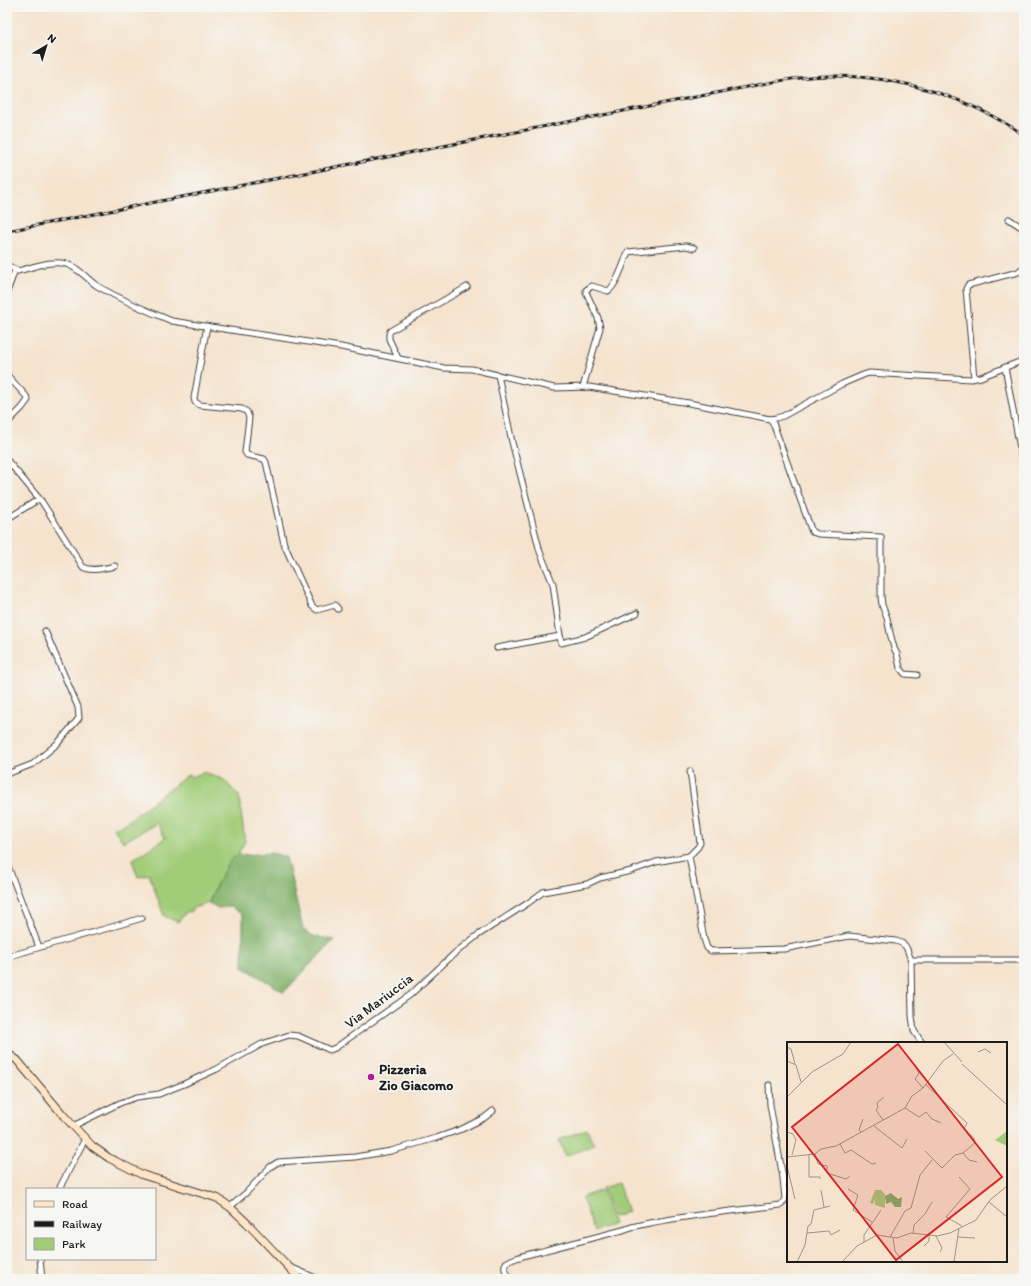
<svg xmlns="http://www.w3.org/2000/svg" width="1031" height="1286" font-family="Itim,sans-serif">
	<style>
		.green { fill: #a1cc78; stroke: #5e744a }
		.forest { fill: #80b068; stroke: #4e6642 }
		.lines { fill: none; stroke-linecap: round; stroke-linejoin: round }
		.minor-casing { stroke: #3d3a37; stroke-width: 7 }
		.secondary-casing { stroke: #3d3a37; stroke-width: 9 }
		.minor { stroke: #fff; stroke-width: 5 }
		.secondary { stroke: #ffe4c6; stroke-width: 7 }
		.rail-casing { stroke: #1c1c1c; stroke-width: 3 }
		.rail { stroke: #f6f6f2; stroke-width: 1.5; stroke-dasharray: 4.5; stroke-linecap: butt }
		.poi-dot { fill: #b5179e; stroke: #f6f6f2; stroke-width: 1.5 }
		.labels { text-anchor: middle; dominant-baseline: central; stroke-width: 3.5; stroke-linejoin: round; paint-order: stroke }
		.street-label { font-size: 14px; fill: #1c1c1c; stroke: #f6f6f2 }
		.poi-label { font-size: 14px; font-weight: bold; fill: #1c1c1c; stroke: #f6f6f2; text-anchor: start }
		.inset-road { fill: none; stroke: #9e9386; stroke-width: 1 }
		.view { fill: #d62828; fill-opacity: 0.15; stroke: #d62828; stroke-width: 2 }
		.inset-edge { fill: none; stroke: #1c1c1c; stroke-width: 2 }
	</style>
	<rect width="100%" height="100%" fill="#f6f6f2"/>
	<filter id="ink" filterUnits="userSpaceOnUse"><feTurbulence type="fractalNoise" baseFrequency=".025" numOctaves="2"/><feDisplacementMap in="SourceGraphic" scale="8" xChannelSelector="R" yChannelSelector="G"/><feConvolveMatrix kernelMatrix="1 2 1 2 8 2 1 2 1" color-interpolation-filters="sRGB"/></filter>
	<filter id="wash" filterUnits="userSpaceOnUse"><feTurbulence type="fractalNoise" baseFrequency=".012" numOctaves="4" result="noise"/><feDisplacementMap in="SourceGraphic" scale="16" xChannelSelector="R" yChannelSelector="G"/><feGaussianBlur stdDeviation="0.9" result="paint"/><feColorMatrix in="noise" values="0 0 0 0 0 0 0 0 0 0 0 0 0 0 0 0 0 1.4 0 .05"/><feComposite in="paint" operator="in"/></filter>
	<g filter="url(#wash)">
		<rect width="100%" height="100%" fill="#f5e3cd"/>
		<g class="green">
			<polygon points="204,772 223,779 239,796 245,842 239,852 228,863 213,892 209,903 193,908 191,912 187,911 178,922 164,916 149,874 138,877 132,860 165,838 157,823 123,842 113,827 123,825 189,774 191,777"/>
			<polygon points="587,1129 594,1145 565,1156 559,1140"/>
			<polygon points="618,1183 628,1212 614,1217 603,1188"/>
			<polygon points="602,1190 614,1224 594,1231 582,1197"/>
		</g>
		<polygon class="forest" points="239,852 242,855 272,853 286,857 303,929 313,936 334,940 284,992 243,967 243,915 231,907 218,908 209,903 213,892 228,863"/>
	</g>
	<g filter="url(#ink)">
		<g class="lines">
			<defs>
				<g id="minor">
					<polyline points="1024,162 1024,163"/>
					<polyline points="1009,219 1024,229"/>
					<polyline points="1024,235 1024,237"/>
					<path d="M7,265L18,271C34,267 50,260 66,264C79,267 88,281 99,287C122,300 147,311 172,321L341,347L444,368L472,369L554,388L589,387L689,403L770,419L776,418L783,416L842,384L863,375L869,373L971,379L981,377L1024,360"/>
					<polyline points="7,292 15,270"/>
					<polyline points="207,326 194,398 195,402 200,405 242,409 247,412 249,418 245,452 247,455 264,459 266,462 284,544 307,595 312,606 317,610 335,605 338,609"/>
					<polyline points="398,358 389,339 389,334 390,331 467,287"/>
					<polyline points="1005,367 1024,470"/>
					<polyline points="7,375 26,396 28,400 22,408 7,423"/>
					<polyline points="498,375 512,442 540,552 553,584 561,643 585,637 637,613"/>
					<polyline points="974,378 966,289 968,285 972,284 1018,272 1024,267"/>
					<path d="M583,387L600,328L598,318L586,292V290L592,286L608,291C617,285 624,262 628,252L686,246L694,248"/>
					<polyline points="770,419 773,423 812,532 818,534 881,537 881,596 882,605 887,618 890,633 894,648 897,654 900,668 905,674 917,675"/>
					<path d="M7,460L42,502L83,567C92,572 106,568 115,566"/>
					<polyline points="7,519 39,499"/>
					<polyline points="497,648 560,636"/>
					<polyline points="7,774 33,764 58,743 79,718 78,707 45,631"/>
					<path d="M689,856L704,939L707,948L711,951L784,949L849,936L896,941C909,945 906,949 911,960H1024"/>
					<polyline points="7,864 39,947"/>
					<path d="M7,957C52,943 97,932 142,918"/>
					<polyline points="911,960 912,1016 914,1031 922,1043"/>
					<polyline points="73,1126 120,1103 137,1097 159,1094 184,1084 217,1069 262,1044 289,1035 298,1036 330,1050 335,1048 410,995 455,953 478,935 528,903 543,892 587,884 600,878 631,871 656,862 689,856 698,847 700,843 690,771"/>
					<polyline points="59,1189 85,1139"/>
					<polyline points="230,1207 247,1192 270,1167 278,1162 355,1157 391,1151 436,1138 462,1129 484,1118 493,1111"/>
					<polyline points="40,1259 42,1279"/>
					<polyline points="290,1267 318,1279"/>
					<path d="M511,1279C508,1275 502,1269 506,1263C510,1258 539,1252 546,1250C572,1243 597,1237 623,1230C628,1228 634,1226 640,1225C686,1215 734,1211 781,1205L785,1199L783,1178L770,1105L769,1085"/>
				</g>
				<polyline id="secondary" points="7,1053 17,1060 64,1116 92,1146 109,1158 143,1175 217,1198 230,1207 247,1223 300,1279"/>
			</defs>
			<use href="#minor" class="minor-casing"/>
			<use href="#secondary" class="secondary-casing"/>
			<use href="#minor" class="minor"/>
			<use href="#secondary" class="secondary"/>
			<defs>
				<path id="rail" d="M7,231L752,86C778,81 804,76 831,76C900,75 967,97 1024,135"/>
			</defs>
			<use href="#rail" class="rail-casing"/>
			<use href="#rail" class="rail"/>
		</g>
	</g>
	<circle class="poi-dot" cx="371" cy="1077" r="4"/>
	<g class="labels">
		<g class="street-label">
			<text transform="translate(379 1001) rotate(-37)">Via Mariuccia</text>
		</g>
		<g class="poi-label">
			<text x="379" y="1069">Pizzeria<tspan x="379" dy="16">Zio Giacomo</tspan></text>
		</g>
	</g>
	<g transform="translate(787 1042)">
		<rect width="220" height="220" fill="#f5e3cd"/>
		<path d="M220,89V104L208,98ZM88,148H94L98,152V166L88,163V157L86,162L83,161Z" fill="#a1cc78"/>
		<path d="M104,151L111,157L115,155L114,165H108L104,160L99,162L98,154Z" fill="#80b068"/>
		<path class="inset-road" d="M157,0L175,20M0,5L4,7L8,22M191,10L198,7L204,11M0,19L9,23L14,40M175,22L220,63M129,26L132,31L128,37L136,46M138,42L180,81L177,87L187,96L188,101L176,111L168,113L155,126L138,109M0,55L25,30L56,12L64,0M118,66L132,75L139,70L145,77L154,81M96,78L89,68L91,66L90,61L97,55M87,84L115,106L120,97M0,90L6,92L9,98L5,113M74,90L72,88L76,77M53,102L58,111L64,108L85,122L89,121M176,111L182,118L190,120M22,112V135H33V137M28,112L31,122L40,124V131L59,137L63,134M0,115L28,112L34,107L49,104L118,66L125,54L136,46L156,19L166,12M0,124L8,157M172,135L183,147L159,175L175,184M61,147L71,153L66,168L85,180M34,148L37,165M202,160L220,175M20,191L42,189L44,193L53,188M126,191L127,183L138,172L145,160M149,194L155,206L153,210M103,195L118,169L124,166L133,133L145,118M171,195L188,196M106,196L108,209L116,220M77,200V193L94,168M137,204L142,199V194M10,220L18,203L21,184L24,182L27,168L43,164M55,220L70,204L90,193L110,196L124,191L150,194L163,191L189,178L203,158L220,144M167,220L172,186"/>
		<path class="view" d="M111,2L215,135L109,218L5,85Z"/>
		<rect width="220" height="220" class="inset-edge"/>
	</g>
	<rect width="1031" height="1286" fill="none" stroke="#f6f6f2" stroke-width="24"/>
	<rect x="26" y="1188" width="130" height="72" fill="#f6f6f2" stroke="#9f9f9c"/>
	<rect x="34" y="1201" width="20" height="6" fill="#ffe4c6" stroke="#9f9f9c"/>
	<text x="62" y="1208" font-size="12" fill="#1c1c1c">Road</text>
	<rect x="34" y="1221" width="20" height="6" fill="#1c1c1c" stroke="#9f9f9c"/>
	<text x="62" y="1228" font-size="12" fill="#1c1c1c">Railway</text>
	<rect x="34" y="1238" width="20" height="12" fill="#a1cc78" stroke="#9f9f9c"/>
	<text x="62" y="1248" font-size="12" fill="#1c1c1c">Park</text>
	<g transform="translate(46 46) rotate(38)" stroke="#f6f6f2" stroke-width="3" paint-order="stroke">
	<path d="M0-3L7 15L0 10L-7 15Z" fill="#1c1c1c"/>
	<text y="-6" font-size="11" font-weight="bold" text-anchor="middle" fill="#1c1c1c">N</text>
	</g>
</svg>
